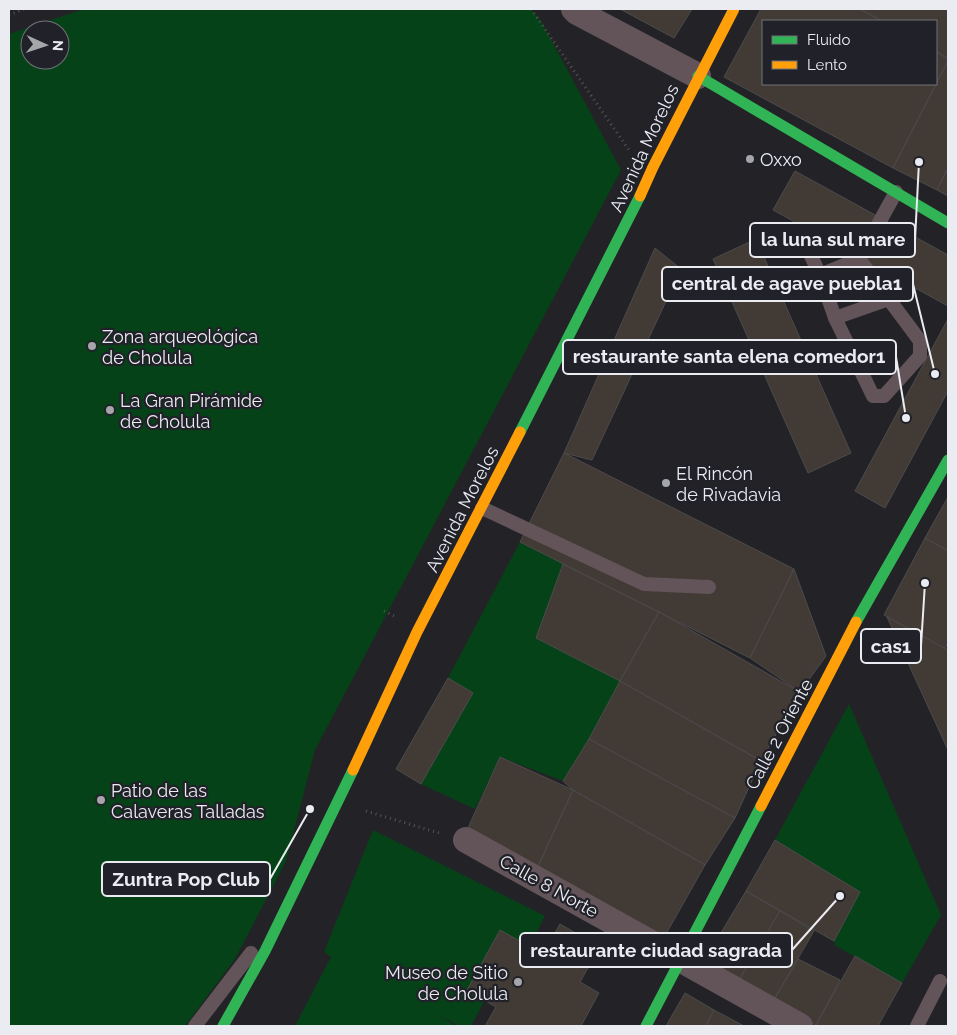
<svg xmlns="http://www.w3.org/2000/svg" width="957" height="1035" font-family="Raleway,sans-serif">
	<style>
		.green { fill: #064217; fill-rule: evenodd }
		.building { fill: #413a35; stroke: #4d4b4d }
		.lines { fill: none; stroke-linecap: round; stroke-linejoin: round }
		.path { stroke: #5a5155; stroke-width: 3; stroke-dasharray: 1 4; stroke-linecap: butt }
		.lane { stroke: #635459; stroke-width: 14 }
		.street { stroke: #635459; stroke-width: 26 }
		.fast { stroke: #30b455; stroke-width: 11 }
		.slow { stroke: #ff9f0a; stroke-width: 11 }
		.poi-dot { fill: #a5a6aa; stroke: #212129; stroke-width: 2 }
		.labels { text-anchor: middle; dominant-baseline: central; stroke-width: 4.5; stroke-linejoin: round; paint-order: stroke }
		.street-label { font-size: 18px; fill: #ebecf1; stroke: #212129 }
		.poi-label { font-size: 18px; fill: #ebecf1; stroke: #212129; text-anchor: start }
		.leader { fill: none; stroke: #ebecf1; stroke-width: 2 }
		.callout-dot { fill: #ebecf1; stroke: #212129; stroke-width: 2 }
		.callout { fill: #212129; stroke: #ebecf1; stroke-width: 2 }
		.callout-label { font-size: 19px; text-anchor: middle; font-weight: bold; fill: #ebecf1 }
	</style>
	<rect width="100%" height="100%" fill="#232327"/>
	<g class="green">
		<path d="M84,9H531L541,21L621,170L315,750L286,861L235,959L185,1026H9V34ZM30,30H60V60H30Z"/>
		<polygon points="520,542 563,564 537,638 620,681 585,746 563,781 500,757 475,809 421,784 396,769 448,678"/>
		<polygon points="849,704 941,915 902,983 836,946 834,941 860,892 775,840"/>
		<polygon points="373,830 545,916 529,947 467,990 485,1000 471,1026 459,1026 436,1014 456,1026 295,1026 331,957 324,952"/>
	</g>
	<g class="building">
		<polygon points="620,9 692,9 674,38"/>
		<polygon points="761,9 860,9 882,21 763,21 763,84 936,84 936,52 948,59 948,61 893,168 724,77"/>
		<polygon points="860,9 948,9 948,58 936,51 936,21 882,21"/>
		<polygon points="948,61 948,168 937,190 893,168"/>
		<polygon points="948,168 948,196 937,190"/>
		<polygon points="795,171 948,255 948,306 773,210"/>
		<polygon points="756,239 851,453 808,473 713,259"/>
		<polygon points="655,248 681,269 592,460 564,453"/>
		<polygon points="948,319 948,391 885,508 855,491"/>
		<polygon points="564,453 794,569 750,658 520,542"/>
		<polygon points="948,497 948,551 925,538"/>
		<polygon points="925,538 948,551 948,642 945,649 884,615"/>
		<polygon points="563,564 659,612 620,681 536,638"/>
		<polygon points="794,569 826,656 800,692 750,658"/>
		<polygon points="659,612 800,692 761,761 620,681"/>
		<polygon points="887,617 948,650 948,750"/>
		<polygon points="448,678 473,693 421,784 396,769"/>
		<polygon points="620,681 761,761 735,818 589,739"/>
		<polygon points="589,739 735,818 705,865 573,790 563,781"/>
		<polygon points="500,757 573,790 536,871 463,839"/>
		<polygon points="573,790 705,865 662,941 536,871"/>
		<polygon points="775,840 860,892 834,941 746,891"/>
		<polygon points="746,891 780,911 738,982 704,961"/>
		<polygon points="780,911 814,931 772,1003 738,982"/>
		<polygon points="560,924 600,947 580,982 599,993 581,1026 485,1026 496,1007 467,990 500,930 543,954"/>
		<polygon points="855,956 902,983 878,1026 819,1026 816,1025"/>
		<polygon points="798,959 840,980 816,1025 772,1003"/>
		<polygon points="685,993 714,1010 706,1026 666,1026"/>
		<polygon points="714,1010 744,1026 706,1026"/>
	</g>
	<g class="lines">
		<g class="path">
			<polyline points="531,9 629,150"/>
			<polyline points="9,15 24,9"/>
			<polyline points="384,611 394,616"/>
			<polyline points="366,811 439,833"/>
		</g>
		<g class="lane">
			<polyline points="804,241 820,275 835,318 873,396 884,396 920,356 920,341 859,259"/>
			<polyline points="820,275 859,259 896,192"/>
			<polyline points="835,318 889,299"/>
			<polyline points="482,508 644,584 709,587"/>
			<polyline points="195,1026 251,953"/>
			<polyline points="917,1026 940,981"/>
		</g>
		<g class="street">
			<polyline points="574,9 577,12 698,76"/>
			<polyline points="466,840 800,1026"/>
		</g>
		<g class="fast">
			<polyline points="698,76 948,223"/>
			<polyline points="520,432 640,196"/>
			<polyline points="856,622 948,460"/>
			<polyline points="223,1026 265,951 353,770"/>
			<polyline points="646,1026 761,806"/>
		</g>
		<g class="slow">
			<polyline points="640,196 653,167 734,9"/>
			<polyline points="353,770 417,632 520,432"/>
			<polyline points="761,806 856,622"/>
		</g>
	</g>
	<g class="poi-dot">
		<circle cx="750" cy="159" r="5"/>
		<circle cx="92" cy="346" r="5"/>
		<circle cx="110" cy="410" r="5"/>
		<circle cx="666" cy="483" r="5"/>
		<circle cx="101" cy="800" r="5"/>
		<circle cx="518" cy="982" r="5"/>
	</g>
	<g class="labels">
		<g class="street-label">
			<text transform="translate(644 148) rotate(-65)">Avenida Morelos</text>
			<text transform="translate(462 509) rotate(-63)">Avenida Morelos</text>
			<text transform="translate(779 734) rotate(-62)">Calle 2 Oriente</text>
			<text transform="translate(549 886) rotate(29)">Calle 8 Norte</text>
		</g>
		<g class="poi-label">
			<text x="760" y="159">Oxxo</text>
			<text x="102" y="336">Zona arqueológica<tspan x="102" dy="21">de Cholula</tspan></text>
			<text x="120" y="400">La Gran Pirámide<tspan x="120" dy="21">de Cholula</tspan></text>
			<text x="676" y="473">El Rincón<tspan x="676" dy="21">de Rivadavia</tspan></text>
			<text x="111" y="790">Patio de las<tspan x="111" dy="21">Calaveras Talladas</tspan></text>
			<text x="508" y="972" text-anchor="end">Museo de Sitio<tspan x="508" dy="21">de Cholula</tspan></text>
		</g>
	</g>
	<path class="leader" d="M919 162L915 240M935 374L913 284M906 418L896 357M925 583L921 646M310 809L270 879M840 896L792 950"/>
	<g class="callout-dot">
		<circle cx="919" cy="162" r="5"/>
		<circle cx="935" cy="374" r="5"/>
		<circle cx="906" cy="418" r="5"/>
		<circle cx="925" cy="583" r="5"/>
		<circle cx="310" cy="809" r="5"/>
		<circle cx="840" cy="896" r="5"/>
	</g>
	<g class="callout">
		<rect x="750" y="223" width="165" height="34" rx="5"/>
		<rect x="662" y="267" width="251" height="34" rx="5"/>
		<rect x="563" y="340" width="333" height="34" rx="5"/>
		<rect x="861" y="629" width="60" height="34" rx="5"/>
		<rect x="102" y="862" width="168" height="34" rx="5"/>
		<rect x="520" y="933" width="272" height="34" rx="5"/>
	</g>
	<g class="callout-label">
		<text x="833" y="246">la luna sul mare</text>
		<text x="787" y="290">central de agave puebla1</text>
		<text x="729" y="363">restaurante santa elena comedor1</text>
		<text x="891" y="653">cas1</text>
		<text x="186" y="886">Zuntra Pop Club</text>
		<text x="656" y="957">restaurante ciudad sagrada</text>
	</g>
	<rect width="957" height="1035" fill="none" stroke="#ebecf1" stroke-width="20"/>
	<rect x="762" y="20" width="175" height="65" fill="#212129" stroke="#727279"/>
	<rect x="772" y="36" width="25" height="8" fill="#30b455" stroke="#727279"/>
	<text x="807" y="45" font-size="15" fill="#ebecf1">Fluido</text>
	<rect x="772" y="61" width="25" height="8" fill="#ff9f0a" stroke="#727279"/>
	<text x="807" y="70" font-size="15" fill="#ebecf1">Lento</text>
	<g transform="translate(45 45) rotate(93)"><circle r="24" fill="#212129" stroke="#727279"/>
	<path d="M0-4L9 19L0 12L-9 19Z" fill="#a5a6aa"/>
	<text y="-8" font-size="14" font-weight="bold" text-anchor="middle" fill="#ebecf1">N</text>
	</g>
</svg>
